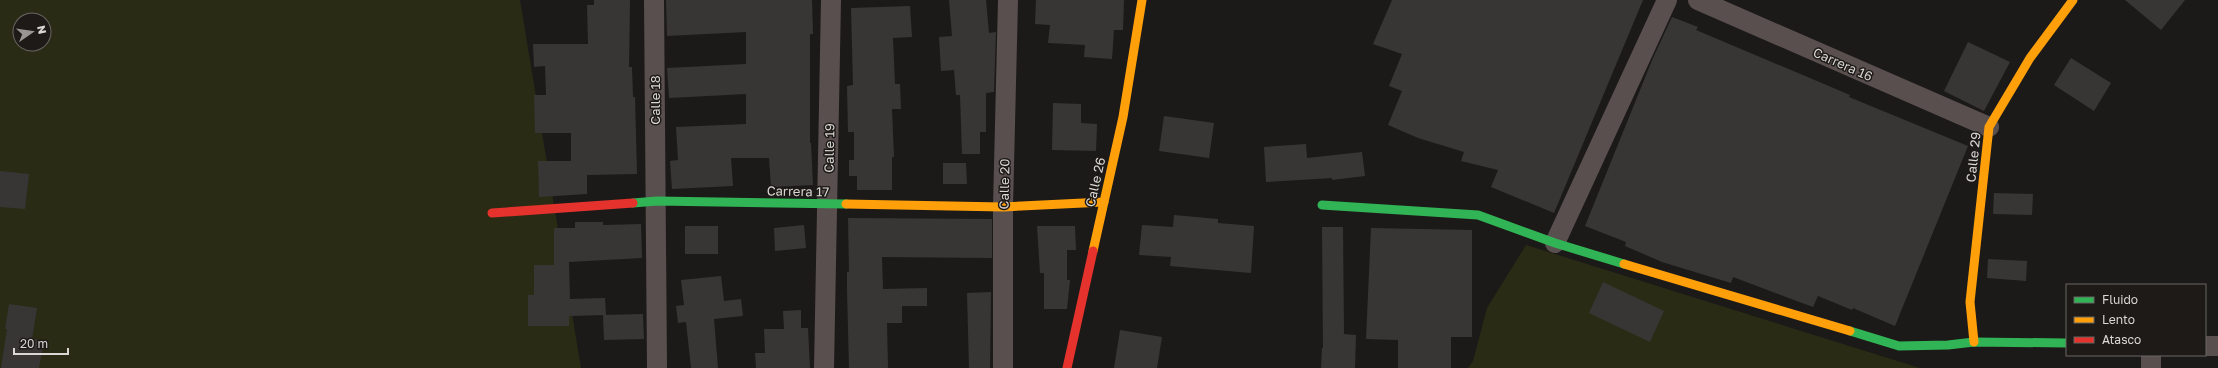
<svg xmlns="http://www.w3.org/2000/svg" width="2218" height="368" font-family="'Golos Text',sans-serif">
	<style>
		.green { fill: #292b15; fill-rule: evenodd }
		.building { fill: #383635 }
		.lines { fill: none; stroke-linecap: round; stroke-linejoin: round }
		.street { stroke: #594f4e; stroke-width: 20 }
		.fast { stroke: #30b455; stroke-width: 9 }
		.slow { stroke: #ff9f0a; stroke-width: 9 }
		.jam { stroke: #e5322d; stroke-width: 9 }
		.labels { text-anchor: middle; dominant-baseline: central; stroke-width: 3; stroke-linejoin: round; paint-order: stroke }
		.street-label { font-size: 13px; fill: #dad7d5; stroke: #1d1a17 }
	</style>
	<rect width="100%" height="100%" fill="#1c1a18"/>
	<g class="green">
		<path d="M0,0H520L581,368H0ZM20,20H44V44H20Z"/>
		<polygon points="1526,245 1920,368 1468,368 1473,361 1487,308"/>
	</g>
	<g class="building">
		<polygon points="594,0 630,0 629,67 632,67 633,97 635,97 637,174 587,175 587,194 539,197 538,161 571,161 571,133 535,133 534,95 546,95 545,66 534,67 533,44 588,44 587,5 594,5"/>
		<polygon points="666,0 812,0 813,34 810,34 810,143 811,143 813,185 771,187 769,158 731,158 733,186 672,189 670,161 678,160 676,127 746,124 746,94 669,98 667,68 746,64 746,32 667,36"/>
		<polygon points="949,0 986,0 989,33 996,32 994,92 986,93 986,132 980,132 980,154 962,154 960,95 956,95 954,70 941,71 939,37 952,36"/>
		<polygon points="1036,0 1124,0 1123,30 1114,30 1112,59 1084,57 1085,45 1048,43 1050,25 1035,24"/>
		<polygon points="1392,0 1643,0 1554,213 1491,187 1498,170 1461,161 1464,152 1418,138 1388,125 1402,91 1389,86 1402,54 1373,44"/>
		<polygon points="2125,0 2185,0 2161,30"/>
		<polygon points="910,6 912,37 893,38 895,84 900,84 901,109 892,109 894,157 892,157 892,190 857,190 857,176 849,176 849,160 854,160 854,132 848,132 847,86 853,85 851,8"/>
		<polygon points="1672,17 1698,27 1696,30 1850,95 1849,97 1968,146 1895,326 1853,308 1852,310 1818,296 1813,307 1733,277 1731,283 1662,262 1625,246 1626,242 1585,226 1653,58"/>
		<polygon points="1968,42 2010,62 1984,111 1944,91"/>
		<polygon points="2071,58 2111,83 2094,111 2054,85"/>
		<polygon points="1053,103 1081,104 1081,123 1097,124 1096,151 1052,150"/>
		<polygon points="1164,116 1214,123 1209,158 1159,151"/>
		<polygon points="1306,144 1307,158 1362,152 1365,176 1332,180 1332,178 1266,182 1264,147"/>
		<polygon points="943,163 966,163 967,184 943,184"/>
		<polygon points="0,171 29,174 25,209 0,207"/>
		<polygon points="1994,193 2033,194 2032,215 1993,214"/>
		<polygon points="1174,215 1218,219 1218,223 1254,226 1251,273 1170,266 1171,257 1139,255 1142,225 1173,227"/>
		<polygon points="848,218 992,219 992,258 882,257 883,289 927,288 927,306 902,306 902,323 887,323 888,368 849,368 847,290 847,272 849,272"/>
		<polygon points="575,222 603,222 603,225 641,224 642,258 569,262 570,299 605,298 606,315 569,316 569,326 528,326 528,295 534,295 534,265 554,265 554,228 575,228"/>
		<polygon points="804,225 806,248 775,251 774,228"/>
		<rect x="685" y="226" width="33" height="28"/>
		<polygon points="1037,226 1075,226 1076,250 1067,250 1067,280 1070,280 1067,309 1044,309 1044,273 1040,273"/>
		<polygon points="1322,227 1343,227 1344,334 1356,335 1355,368 1321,368 1322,348 1323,348"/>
		<polygon points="1371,228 1472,230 1472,337 1451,337 1451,368 1398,368 1398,340 1366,339"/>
		<polygon points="1988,259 2027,261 2026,281 1987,278"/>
		<polygon points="721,276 724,301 741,299 743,316 714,319 718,368 691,368 686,322 678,323 676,306 684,305 681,280"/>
		<polygon points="1603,282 1664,311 1650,342 1589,313"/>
		<polygon points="991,292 990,368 969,368 967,293"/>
		<polygon points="9,304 37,308 32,339 44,341 39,368 1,368 7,329 5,329"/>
		<polygon points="801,310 801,328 808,328 810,368 756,368 755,353 765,353 764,329 784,329 783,311"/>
		<polygon points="643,314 644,339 604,340 603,315"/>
		<polygon points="1120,330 1162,337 1157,368 1114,368"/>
	</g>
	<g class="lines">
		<g class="street">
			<polyline points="654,0 657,368"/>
			<polyline points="1698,0 1989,127"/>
			<polyline points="1555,243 1667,0"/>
			<polyline points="2205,346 2218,346"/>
			<polyline points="824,368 831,0"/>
			<polyline points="1003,368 1003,207 1008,0"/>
			<polyline points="2151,368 2151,355"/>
		</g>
		<g class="fast">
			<polyline points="633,203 657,201 846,204"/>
			<polyline points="1322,205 1478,215 1555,243 1624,264"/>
			<polyline points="1850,331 1899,346 1948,345 1974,342 2067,343"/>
		</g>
		<g class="slow">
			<polyline points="846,204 1003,207 1104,202"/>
			<polyline points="1093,251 1123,117 1142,0"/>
			<polyline points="1624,264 1850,331"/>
			<polyline points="1974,342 1970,302 1989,127 2030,58 2073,0"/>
		</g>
		<g class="jam">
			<polyline points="492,213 633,203"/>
			<polyline points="1067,368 1093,251"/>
		</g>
	</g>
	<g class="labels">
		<g class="street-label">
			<text transform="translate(1843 64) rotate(24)">Carrera 16</text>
			<text transform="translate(655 100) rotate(-90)">Calle 18</text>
			<text transform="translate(829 148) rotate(-89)">Calle 19</text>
			<text transform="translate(1973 157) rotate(-84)">Calle 29</text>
			<text transform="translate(1095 182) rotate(-77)">Calle 26</text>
			<text transform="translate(1004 184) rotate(-89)">Calle 20</text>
			<text transform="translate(798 191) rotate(1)">Carrera 17</text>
		</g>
	</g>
	<rect x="2066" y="284" width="140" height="72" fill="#1d1a17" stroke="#696663"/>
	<rect x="2074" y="297" width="20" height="6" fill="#30b455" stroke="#696663"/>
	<text x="2102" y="304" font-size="12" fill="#dad7d5">Fluido</text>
	<rect x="2074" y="317" width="20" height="6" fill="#ff9f0a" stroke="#696663"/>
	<text x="2102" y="324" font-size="12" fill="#dad7d5">Lento</text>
	<rect x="2074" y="337" width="20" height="6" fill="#e5322d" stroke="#696663"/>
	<text x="2102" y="344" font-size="12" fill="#dad7d5">Atasco</text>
	<g transform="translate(32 32) rotate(77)"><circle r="19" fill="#1d1a17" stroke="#696663"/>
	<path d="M0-3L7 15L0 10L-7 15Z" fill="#989593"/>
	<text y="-6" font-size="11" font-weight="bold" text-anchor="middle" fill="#dad7d5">N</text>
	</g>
	<path d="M14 348v6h54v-6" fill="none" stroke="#dad7d5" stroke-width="2"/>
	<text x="20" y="348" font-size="12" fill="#dad7d5" stroke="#1d1a17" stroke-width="3" paint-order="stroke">20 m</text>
</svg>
